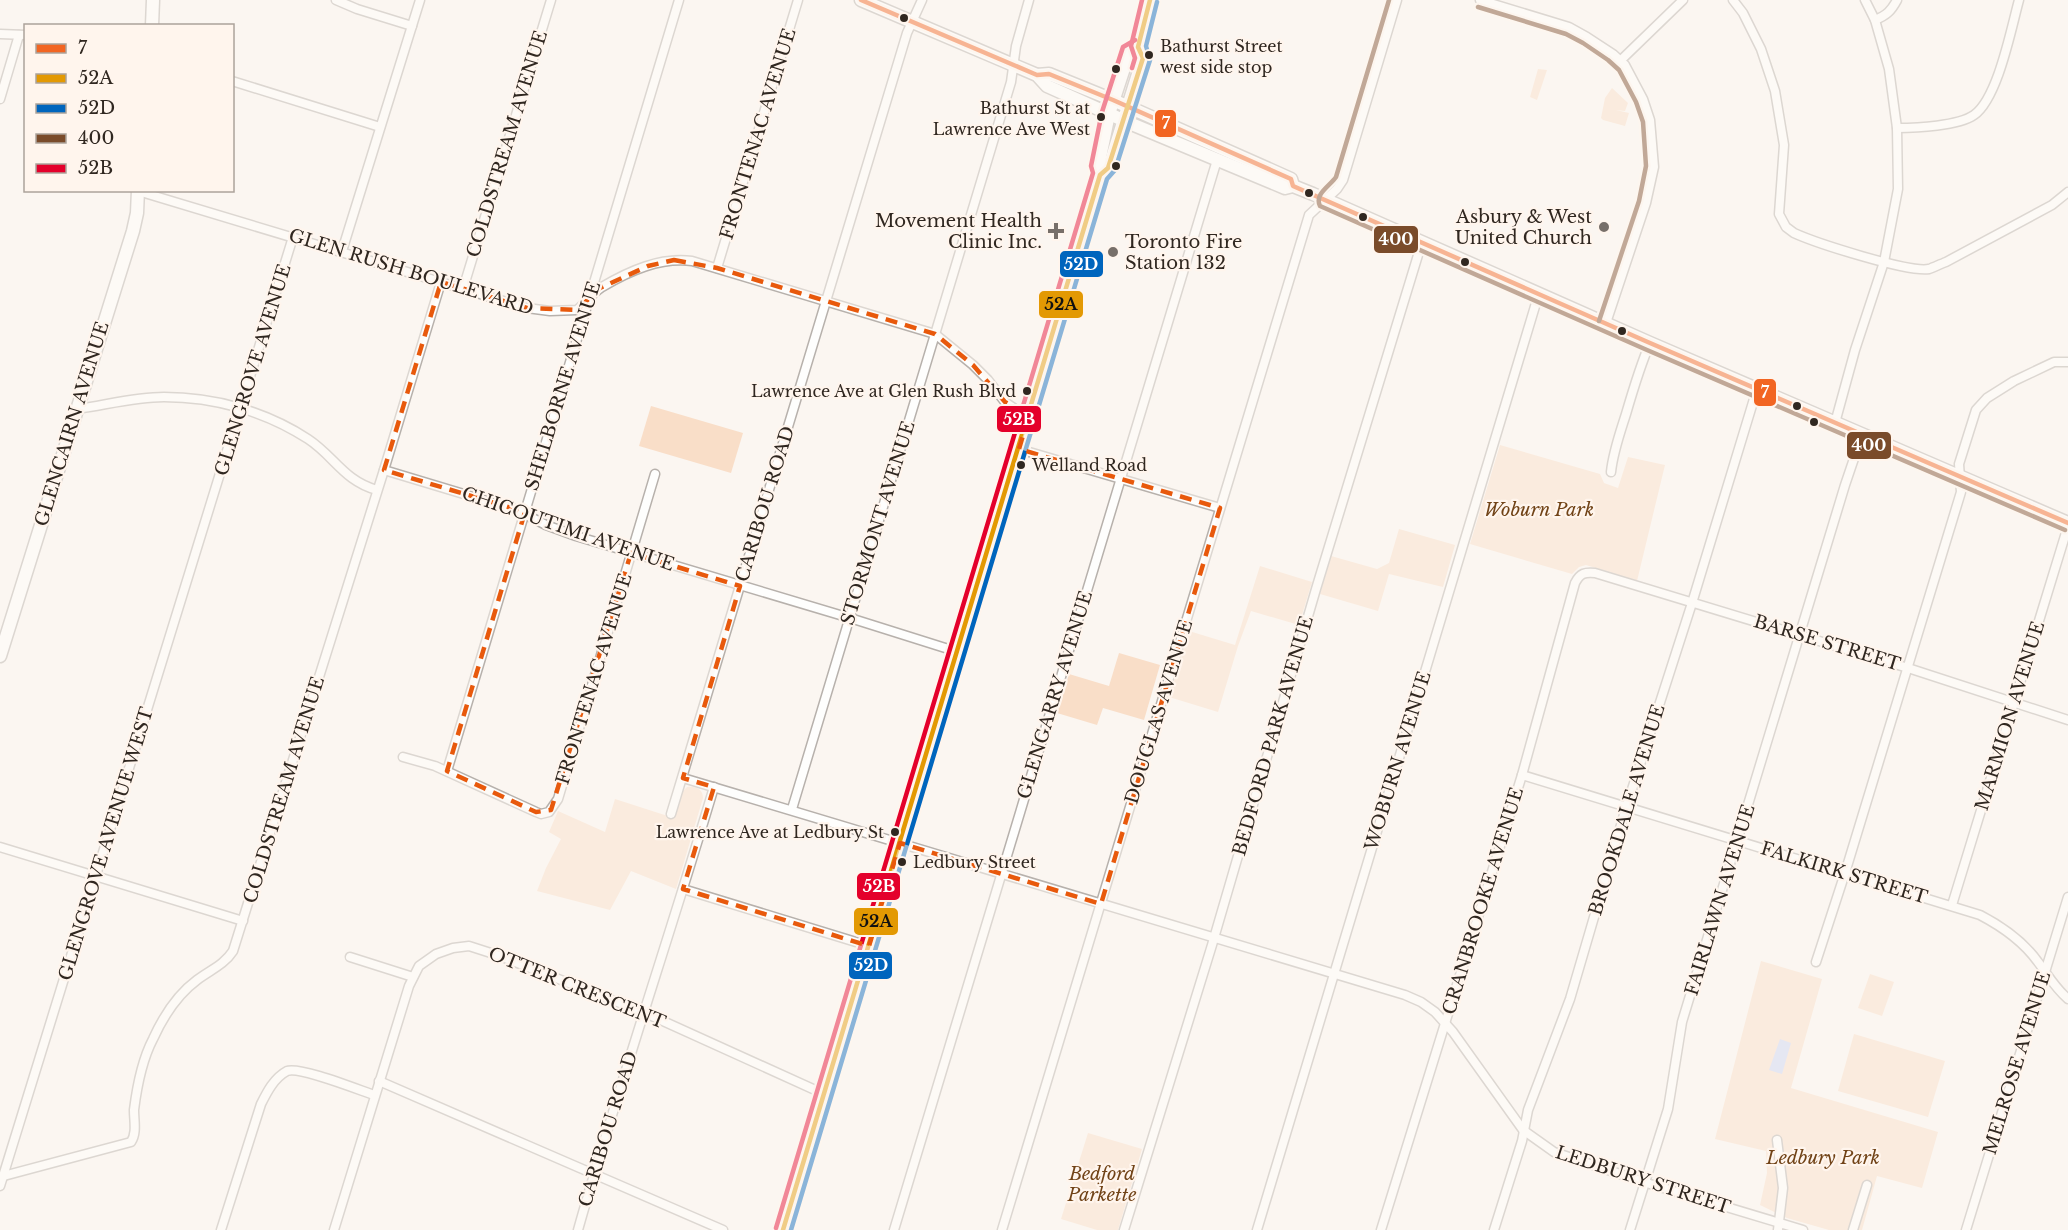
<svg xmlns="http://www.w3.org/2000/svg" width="2068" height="1230" font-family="'Libre Baskerville',serif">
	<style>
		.green { fill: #f9dec8 }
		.water { fill: #cbd4f4 }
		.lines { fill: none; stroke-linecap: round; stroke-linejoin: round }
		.street-casing { stroke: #b7b1ac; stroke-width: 11 }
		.secondary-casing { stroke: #b7b1ac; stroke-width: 15 }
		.street { stroke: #fefefd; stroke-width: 8 }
		.secondary { stroke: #fefefd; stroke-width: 12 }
		.bus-1-casing { stroke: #fff5ed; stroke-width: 9 }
		.bus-2-casing { stroke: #fff5ed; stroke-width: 9 }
		.bus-3-casing { stroke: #fff5ed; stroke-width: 9 }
		.bus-4-casing { stroke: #fff5ed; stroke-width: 9 }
		.bus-5-casing { stroke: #fff5ed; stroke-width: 9 }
		.bus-1 { stroke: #f26522; stroke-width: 4.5 }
		.bus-2 { stroke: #e39903; stroke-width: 4.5 }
		.bus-3 { stroke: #0065bd; stroke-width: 4.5 }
		.bus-4 { stroke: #7a4b2a; stroke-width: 4.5 }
		.bus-5 { stroke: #e4002b; stroke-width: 4.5 }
		.marked { fill: none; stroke: #e8590c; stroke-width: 4.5; stroke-dasharray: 12 8; stroke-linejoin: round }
		.bus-dot { fill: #302720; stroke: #fff5ed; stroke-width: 2 }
		.poi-dot { fill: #776f69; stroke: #fff5ed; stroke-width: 2 }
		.labels { text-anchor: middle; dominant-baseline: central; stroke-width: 4.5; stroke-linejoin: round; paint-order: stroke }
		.bus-label { font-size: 16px; fill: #302720; stroke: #fff5ed; text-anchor: start }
		.street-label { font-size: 18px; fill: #302720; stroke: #fff5ed }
		.poi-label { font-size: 18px; fill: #302720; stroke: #fff5ed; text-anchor: end }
		.park-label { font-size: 18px; font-style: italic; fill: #714317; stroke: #fff5ed }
		.line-badge { stroke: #fff5ed; stroke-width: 2 }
		.badge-label { font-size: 16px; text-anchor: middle; font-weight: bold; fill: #fff }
		.pale-badge-label { font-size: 16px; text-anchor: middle; font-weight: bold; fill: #111 }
	</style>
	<rect width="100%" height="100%" fill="#fbf6f1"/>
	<g class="green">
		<polygon points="1538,69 1547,70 1537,100 1530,97"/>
		<polygon points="1612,88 1628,103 1625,111 1616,110 1629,113 1625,126 1603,120 1601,118 1605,98"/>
		<polygon points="651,406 743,433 731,473 639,446"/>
		<polygon points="1500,445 1600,474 1604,483 1618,488 1628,457 1665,465 1637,581 1586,565 1579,567 1572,574 1470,544"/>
		<polygon points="1399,529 1455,545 1443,587 1389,574 1378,611 1320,594 1331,556 1377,569 1389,563"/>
		<polygon points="1260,566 1312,582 1299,625 1251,611 1238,646 1218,712 1169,697 1189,631 1235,645"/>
		<polygon points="1119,653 1160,665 1144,720 1103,708 1097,725 1057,713 1069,674 1109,686"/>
		<path d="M687,787C696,786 703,789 703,798L676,889L631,871L610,910L537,891L546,868L561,839L549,832L558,811L605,832L615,799L674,818L681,793Z"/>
		<polygon points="1761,961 1822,979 1791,1088 1938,1132 1922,1188 1877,1176 1862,1230 1829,1230 1787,1218 1760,1205 1767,1173 1766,1151 1715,1139"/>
		<polygon points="1870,974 1894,982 1882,1016 1858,1008"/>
		<polygon points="1854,1034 1945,1061 1928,1117 1838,1091"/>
		<polygon points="1088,1133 1142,1149 1118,1230 1097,1230 1061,1219"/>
	</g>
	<polygon class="water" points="1780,1039 1791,1043 1782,1074 1769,1070"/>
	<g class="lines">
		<defs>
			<g id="street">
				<polyline points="336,0 357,9 412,26"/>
				<polyline points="1480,0 1569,27 1587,37 1613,54 1625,65 1643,99 1650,120 1654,167 1646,203 1606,323"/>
				<path d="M1733,0L1743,13L1761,49L1775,91L1784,145L1779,214L1786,227L1794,233C1816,243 1909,273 1929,269C1934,267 1941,264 1946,262L2052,205L2068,192"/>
				<path d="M1875,20C1887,15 1891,11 1897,0"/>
				<polyline points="0,34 26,35"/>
				<polyline points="1620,61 1683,0"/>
				<polyline points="232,81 380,127"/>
				<polyline points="0,99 19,35"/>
				<path d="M1897,128C1917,128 1958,126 1974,115C1998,98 2011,29 2019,0"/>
				<path d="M138,191L527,308L550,311L577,310C585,303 593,293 602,287C629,271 660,257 692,261L935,334L973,365L988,380L1005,402L1018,411L1029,415"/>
				<polyline points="342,251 420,0"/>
				<polyline points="717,268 798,0"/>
				<polyline points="463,289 551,0"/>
				<path d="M77,409C106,405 135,397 164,397C214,397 265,411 308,439C334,456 344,481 377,490"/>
				<polyline points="1835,423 1855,350 1884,262 1898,189 1897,128 1889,69 1875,20 1865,0"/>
				<polyline points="1019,449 1220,508"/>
				<polyline points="384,470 517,510 546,525 576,536 850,618 958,652"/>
				<path d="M1611,472C1613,452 1620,433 1626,414C1633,390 1640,366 1650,343"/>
				<polyline points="403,757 435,766 536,812 541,814 549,812 558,799 655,474"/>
				<polyline points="447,771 679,0"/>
				<path d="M1522,775L1980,915C2003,927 2023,941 2038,962C2048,975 2055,988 2068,999"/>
				<polyline points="683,778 1405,995 1421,1002 1435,1012 1453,1032 1523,1130 1554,1152 1650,1184 1803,1230"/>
				<polyline points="792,809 1011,82 1016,46 1029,0"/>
				<polyline points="671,814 907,33 922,0"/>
				<polyline points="0,847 243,921"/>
				<polyline points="683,889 869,946"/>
				<polyline points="1952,905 2068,526"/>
				<polyline points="350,957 413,977"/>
				<polyline points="1816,962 1845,873 1961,492 1959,464 1976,410 1987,398 2014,381 2054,362 2068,362"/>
				<polyline points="379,1081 723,1230"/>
				<polyline points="1777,1140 1783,1188 1778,1230"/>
				<path d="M0,1177L131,1142C137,1133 134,1121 134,1110C137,1086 142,1060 153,1039C163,1017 178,994 197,980C210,970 224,965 233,951L384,470L441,282"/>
				<polyline points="0,1186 293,237"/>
				<path d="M221,1230L261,1104C267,1092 274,1078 287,1071C299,1066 359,1090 374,1095"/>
				<polyline points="334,1230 409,986 419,966 436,954 453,948 469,946 497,955 643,1012 824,1094"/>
				<path d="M578,1230C620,1081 670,935 714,787"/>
				<polyline points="894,1230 1217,160"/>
				<polyline points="1002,1230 1309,215 1337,189 1343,180 1397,0"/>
				<polyline points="1124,1230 1212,945 1316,589 1422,242"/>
				<polyline points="1257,1230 1539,293"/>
				<path d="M1381,1230L1522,775L1575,583C1580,573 1585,572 1595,573L1908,668L2068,720"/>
				<polyline points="1494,1230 1522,1141 1528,1110 1570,999 1626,808 1692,603 1757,389"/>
				<polyline points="1630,1230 1668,1109 1682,1022 1845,485 1862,435"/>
				<polyline points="1853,1230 1867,1185"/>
				<polyline points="1966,1230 2068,897"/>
			</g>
			<g id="secondary">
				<polyline points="861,0 1037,75 1047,86 1134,125 1285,188 1293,186 1313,194 1650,343 2068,523"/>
				<polyline points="152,26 153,0"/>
				<polyline points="1037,75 1049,74 1113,100 1291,179 1293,186"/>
				<polyline points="1101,172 1105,172 1110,164 1143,58 1138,47 1150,0"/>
				<polyline points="0,656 133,231 137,213 138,190"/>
				<polyline points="783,1230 1101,172 1098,167 1109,114 1130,50 1138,47"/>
			</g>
		</defs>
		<use href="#street" class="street-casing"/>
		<use href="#secondary" class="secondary-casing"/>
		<use href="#street" class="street"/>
		<use href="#secondary" class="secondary"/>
		<defs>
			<polyline id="bus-1" points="861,0 1037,75 1049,74 1113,100 1291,179 1293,186 1650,343 2068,523"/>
			<polyline id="bus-2" points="783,1230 1100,175 1108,168 1143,58 1138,47 1150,0"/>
			<polyline id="bus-3" points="791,1230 1107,179 1115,170 1150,60 1146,46 1157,2"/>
			<g id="bus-4">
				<path d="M1389,0L1336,177C1330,186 1314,194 1320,206L1647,350L2065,530"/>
				<polyline points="1478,7 1566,34 1583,43 1608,60 1619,70 1636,102 1643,122 1646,166 1639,201 1599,321"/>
			</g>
			<g id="bus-5">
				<polyline points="1132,68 1135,58 1131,46 1142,0"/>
				<polyline points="776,1228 1093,173 1091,166 1102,112 1123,47 1135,40"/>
			</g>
		</defs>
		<use href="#bus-1" class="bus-1-casing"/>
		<use href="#bus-2" class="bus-2-casing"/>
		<use href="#bus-3" class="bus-3-casing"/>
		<use href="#bus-4" class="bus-4-casing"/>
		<use href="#bus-5" class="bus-5-casing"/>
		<use href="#bus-1" class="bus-1"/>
		<use href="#bus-2" class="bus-2"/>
		<use href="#bus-3" class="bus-3"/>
		<use href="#bus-4" class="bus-4"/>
		<use href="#bus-5" class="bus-5"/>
	</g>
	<path d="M0 0H2068V1230H0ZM674,260L717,268L935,334L973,365L1005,402L1029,415L1019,449L1220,508L1101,904L900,843L869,946L683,889L714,787L683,778L740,586L631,553L551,810L536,812L447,771L525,512L384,470L441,282L527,308L577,310L600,288L648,266Z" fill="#fbf6f1" fill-opacity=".55" fill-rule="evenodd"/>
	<path class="marked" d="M674,260L717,268L935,334L973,365L1005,402L1029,415L1019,449L1220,508L1101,904L900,843L869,946L683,889L714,787L683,778L740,586L631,553L551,810L536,812L447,771L525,512L384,470L441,282L527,308L577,310L600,288L648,266Z"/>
	<g class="bus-dot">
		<circle cx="904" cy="18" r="5"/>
		<circle cx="1149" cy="55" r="5"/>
		<circle cx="1116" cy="69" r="5"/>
		<circle cx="1101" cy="117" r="5"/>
		<circle cx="1116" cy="166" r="5"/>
		<circle cx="1309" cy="193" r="5"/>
		<circle cx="1363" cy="217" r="5"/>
		<circle cx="1465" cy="262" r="5"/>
		<circle cx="1622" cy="331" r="5"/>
		<circle cx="1027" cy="391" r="5"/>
		<circle cx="1797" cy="406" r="5"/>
		<circle cx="1814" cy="422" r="5"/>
		<circle cx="1021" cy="465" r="5"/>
		<circle cx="895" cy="832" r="5"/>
		<circle cx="902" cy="862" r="5"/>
	</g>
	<g class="poi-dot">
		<circle cx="1604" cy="227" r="6"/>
		<path d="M1053 222h6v6h6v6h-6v6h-6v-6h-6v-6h6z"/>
		<circle cx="1113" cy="252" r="6"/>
	</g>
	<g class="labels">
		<g class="bus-label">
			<text x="1160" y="46">Bathurst Street<tspan x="1160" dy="21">west side stop</tspan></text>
			<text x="1090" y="108" text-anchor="end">Bathurst St at<tspan x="1090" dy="21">Lawrence Ave West</tspan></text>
			<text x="1016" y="391" text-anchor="end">Lawrence Ave at Glen Rush Blvd</text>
			<text x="1032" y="465">Welland Road</text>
			<text x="884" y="832" text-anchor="end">Lawrence Ave at Ledbury St</text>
			<text x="913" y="862">Ledbury Street</text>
		</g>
		<g class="street-label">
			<text transform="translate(758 134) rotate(-73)">FRONTENAC AVENUE</text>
			<text transform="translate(507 144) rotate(-73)">COLDSTREAM AVENUE</text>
			<text transform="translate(411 272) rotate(17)">GLEN RUSH BOULEVARD</text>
			<text transform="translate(253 370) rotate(-73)">GLENGROVE AVENUE</text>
			<text transform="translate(563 386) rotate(-73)">SHELBORNE AVENUE</text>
			<text transform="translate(72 424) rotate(-73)">GLENCAIRN AVENUE</text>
			<text transform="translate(765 504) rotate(-73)">CARIBOU ROAD</text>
			<text transform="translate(878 523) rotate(-73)">STORMONT AVENUE</text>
			<text transform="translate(568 529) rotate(19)">CHICOUTIMI AVENUE</text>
			<text transform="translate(1827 643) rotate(17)">BARSE STREET</text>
			<text transform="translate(594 679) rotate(-73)">FRONTENAC AVENUE</text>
			<text transform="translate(1055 695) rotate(-73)">GLENGARRY AVENUE</text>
			<text transform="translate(1159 712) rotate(-73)">DOUGLAS AVENUE</text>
			<text transform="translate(2010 716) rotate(-73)">MARMION AVENUE</text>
			<text transform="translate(1273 736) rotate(-74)">BEDFORD PARK AVENUE</text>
			<text transform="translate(1398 761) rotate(-73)">WOBURN AVENUE</text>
			<text transform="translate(284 790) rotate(-73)">COLDSTREAM AVENUE</text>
			<text transform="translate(1627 810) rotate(-73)">BROOKDALE AVENUE</text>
			<text transform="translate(106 844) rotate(-73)">GLENGROVE AVENUE WEST</text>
			<text transform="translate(1844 873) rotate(17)">FALKIRK STREET</text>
			<text transform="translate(1720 900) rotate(-73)">FAIRLAWN AVENUE</text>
			<text transform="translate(1483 901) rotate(-73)">CRANBROOKE AVENUE</text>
			<text transform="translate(577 988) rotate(22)">OTTER CRESCENT</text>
			<text transform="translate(2017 1063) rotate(-73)">MELROSE AVENUE</text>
			<text transform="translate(608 1129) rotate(-73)">CARIBOU ROAD</text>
			<text transform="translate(1643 1180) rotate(18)">LEDBURY STREET</text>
		</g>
		<g class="poi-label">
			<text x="1592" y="217">Asbury &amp; West<tspan x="1592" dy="21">United Church</tspan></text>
			<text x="1042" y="221">Movement Health<tspan x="1042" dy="21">Clinic Inc.</tspan></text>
			<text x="1125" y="242" text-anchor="start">Toronto Fire<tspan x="1125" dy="21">Station 132</tspan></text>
		</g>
		<g class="park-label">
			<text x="1539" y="510">Woburn Park</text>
			<text x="1823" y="1158">Ledbury Park</text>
			<text x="1102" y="1174">Bedford<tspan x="1102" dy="21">Parkette</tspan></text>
		</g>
	</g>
	<g class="line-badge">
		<rect x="1154" y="109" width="23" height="29" rx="6" fill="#f26522"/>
		<rect x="1373" y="225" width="46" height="29" rx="6" fill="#7a4b2a"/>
		<rect x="1059" y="250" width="45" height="28" rx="6" fill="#0065bd"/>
		<rect x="1038" y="290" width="46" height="29" rx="6" fill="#e39903"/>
		<rect x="1753" y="378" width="24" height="29" rx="6" fill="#f26522"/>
		<rect x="996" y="405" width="46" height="28" rx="6" fill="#e4002b"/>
		<rect x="1846" y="431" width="46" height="29" rx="6" fill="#7a4b2a"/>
		<rect x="856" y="872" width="45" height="29" rx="6" fill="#e4002b"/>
		<rect x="853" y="907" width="46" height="29" rx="6" fill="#e39903"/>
		<rect x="848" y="951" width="45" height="29" rx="6" fill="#0065bd"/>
	</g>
	<g class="badge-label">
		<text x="1166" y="129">7</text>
		<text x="1396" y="245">400</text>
		<text x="1081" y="270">52D</text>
		<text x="1765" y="398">7</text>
		<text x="1019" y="425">52B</text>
		<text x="1869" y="451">400</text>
		<text x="879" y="892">52B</text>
		<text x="871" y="971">52D</text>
	</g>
	<g class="pale-badge-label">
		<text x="1061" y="310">52A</text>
		<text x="876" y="927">52A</text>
	</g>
	<rect x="24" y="24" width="210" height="168" fill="#fff5ed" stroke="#aca39b" stroke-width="1.5"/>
	<rect x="36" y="44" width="30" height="9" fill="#f26522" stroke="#aca39b" stroke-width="1.5"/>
	<text x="78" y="54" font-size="18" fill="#302720">7</text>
	<rect x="36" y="74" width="30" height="9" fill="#e39903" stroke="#aca39b" stroke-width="1.5"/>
	<text x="78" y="84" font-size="18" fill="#302720">52A</text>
	<rect x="36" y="104" width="30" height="9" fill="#0065bd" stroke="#aca39b" stroke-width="1.5"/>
	<text x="78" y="114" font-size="18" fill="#302720">52D</text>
	<rect x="36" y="134" width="30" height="9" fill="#7a4b2a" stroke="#aca39b" stroke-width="1.5"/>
	<text x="78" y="144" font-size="18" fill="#302720">400</text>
	<rect x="36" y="164" width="30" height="9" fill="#e4002b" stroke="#aca39b" stroke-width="1.5"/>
	<text x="78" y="174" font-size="18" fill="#302720">52B</text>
</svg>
